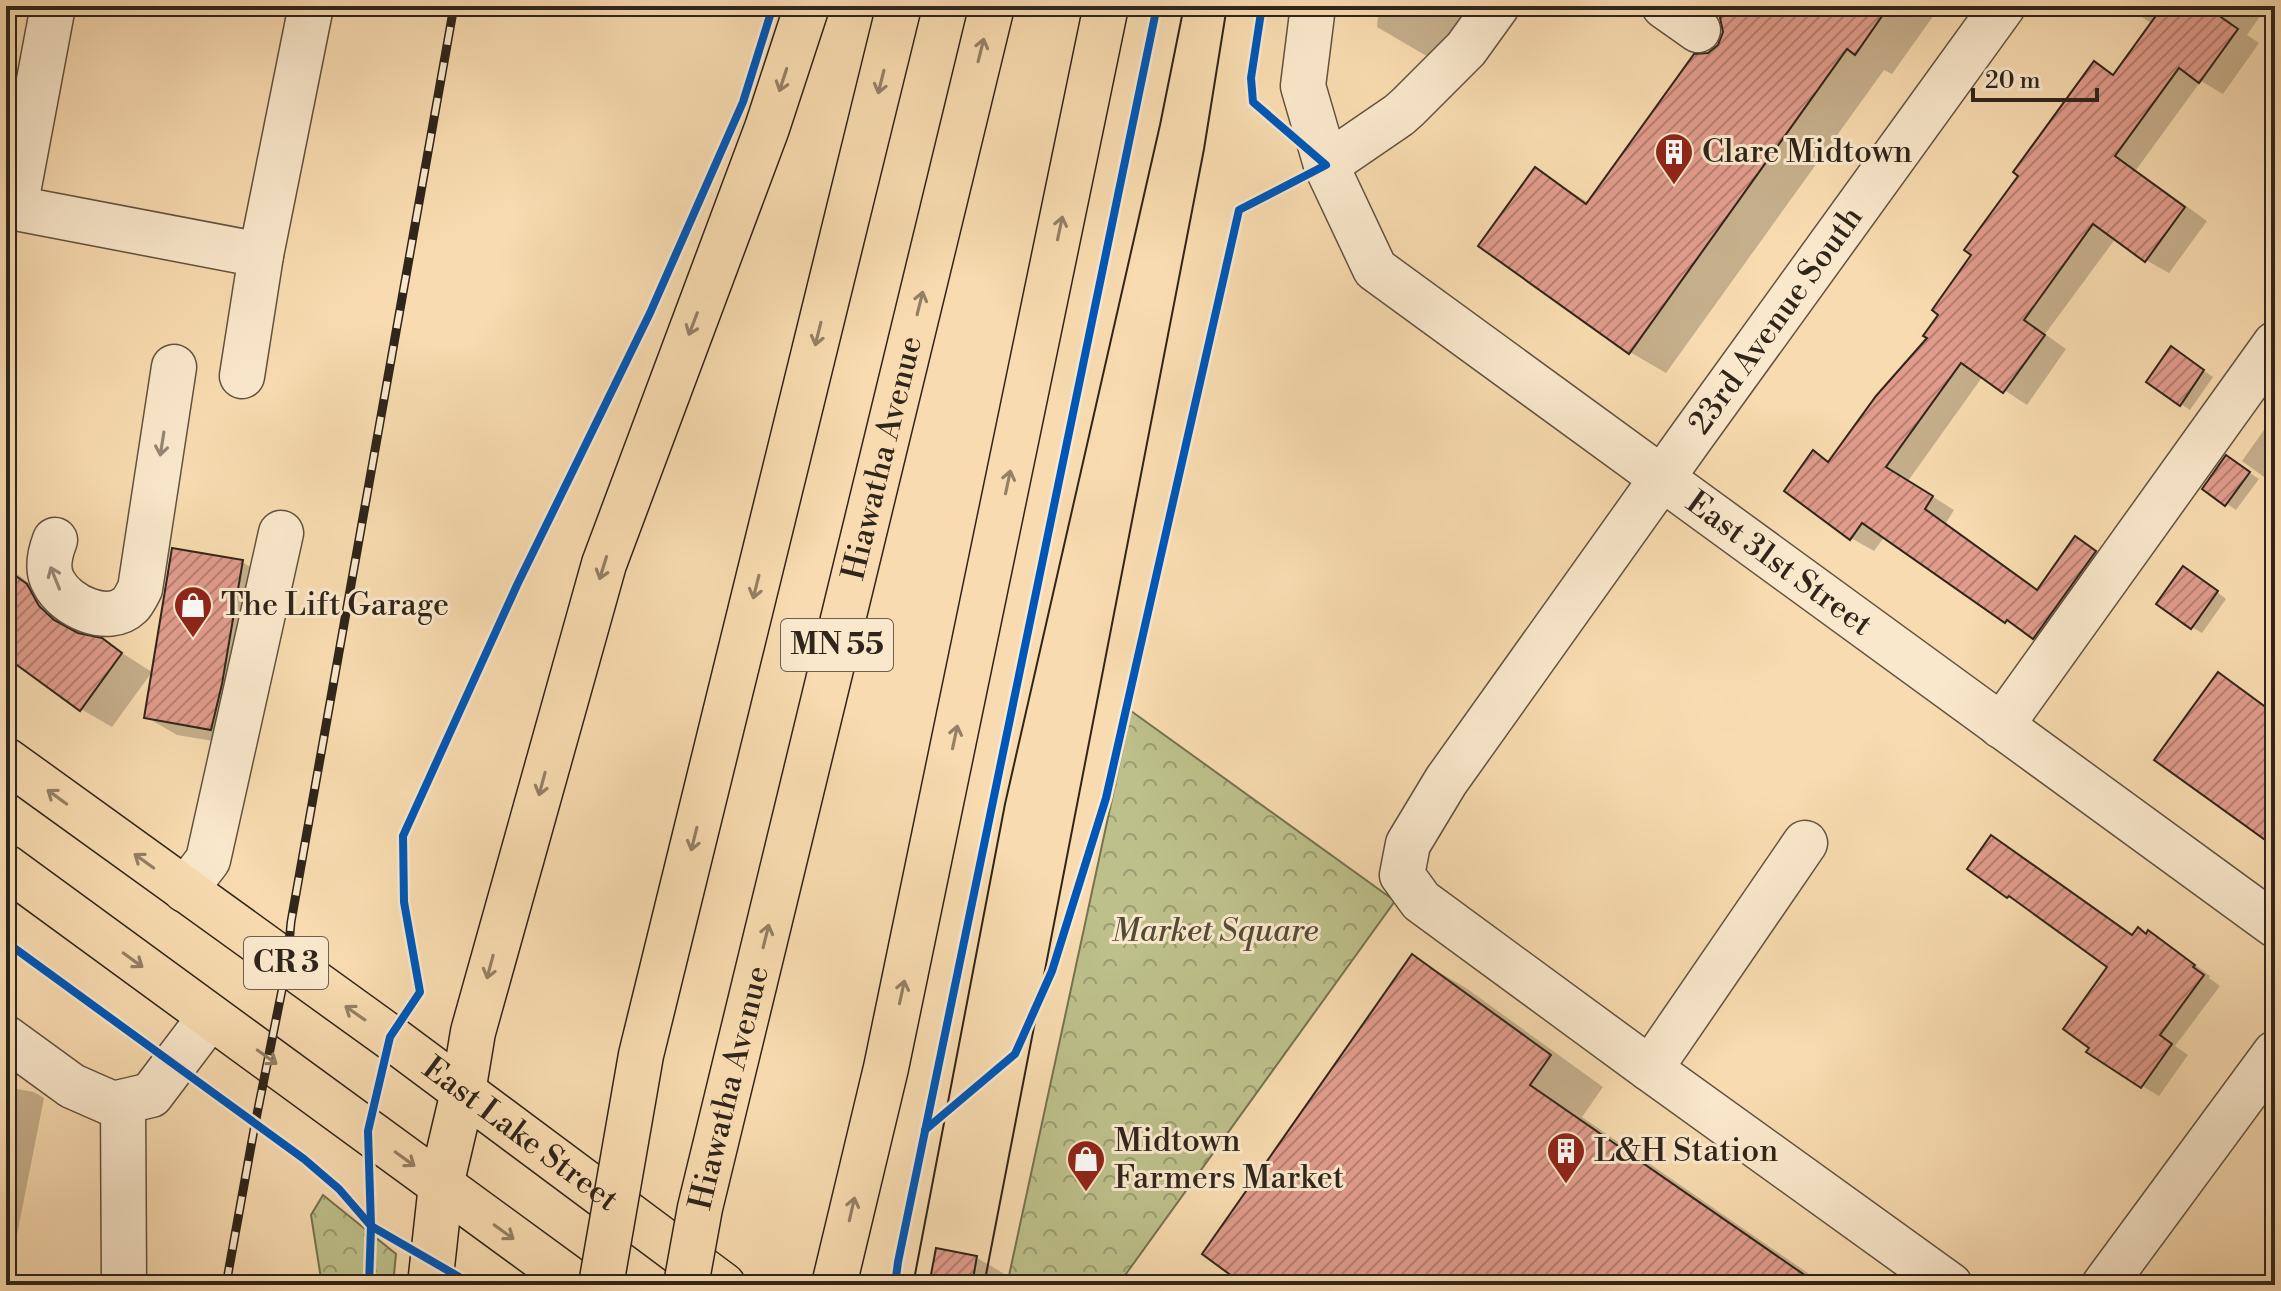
<svg xmlns="http://www.w3.org/2000/svg" width="2281" height="1291" font-family="'Libre Bodoni',serif">
	<style>
		.park { fill: url(#park-crowns); stroke: #767252; stroke-width: 2 }
		.shadow { fill: #0003 }
		.building { fill: url(#building-hatch); stroke: #2f251a; stroke-width: 2 }
		.lines { fill: none; stroke-linecap: round; stroke-linejoin: round }
		.minor-casing { stroke: #615240; stroke-width: 47 }
		.major-casing { stroke: #2f251a; stroke-width: 47 }
		.highway-casing { stroke: #2f251a; stroke-width: 47 }
		.minor { stroke: #fae8cc; stroke-width: 44 }
		.major { stroke: #f8dbb0; stroke-width: 44 }
		.highway { stroke: #f8dbb0; stroke-width: 44 }
		.tram { stroke: #2f251a; stroke-width: 2 }
		.rail-casing { stroke: #2f251a; stroke-width: 9 }
		.rail { stroke: #fae8cc; stroke-width: 6; stroke-dasharray: 18; stroke-linecap: butt }
		.highway-bridge-casing { stroke: #2f251a; stroke-width: 47; stroke-linecap: butt }
		.highway-bridge { stroke: #f8dbb0; stroke-width: 44 }
		.cycleway-casing { stroke: #fae8cc; stroke-width: 13 }
		.cycleway { stroke: #0057b8; stroke-width: 8 }
		.oneway { stroke: #948065 }
		.oneway2 { stroke: #948673 }
		.labels { text-anchor: middle; dominant-baseline: central; stroke-width: 6; stroke-linejoin: round; paint-order: stroke }
		.shield { fill: #fae8cc; stroke: #6c604f; stroke-width: 2 }
		.shield-label { font-size: 30px; font-weight: bold; fill: #2f251a }
		.poi-label { font-size: 32px; fill: #2f251a; stroke: #fae8cc; text-anchor: start }
		.street-label { font-size: 32px; fill: #2f251a; stroke: #fae8cc }
		.park-label { font-size: 32px; font-style: italic; fill: #524c36; stroke: #fae8cc }
	</style>
	<defs>
		<pattern id="park-crowns" width="20" height="18" patternUnits="userSpaceOnUse" patternTransform="scale(2)"><rect width="20" height="18" fill="#bdc08b"/><path d="M2 6a3 3 0 1 1 6 0M12 15a3 3 0 1 1 6 0" fill="none" stroke="#9a9c71"/></pattern>
		<pattern id="building-hatch" width="6" height="6" patternUnits="userSpaceOnUse" patternTransform="scale(2)"><rect width="6" height="6" fill="#e19c8c"/><path d="M-1 1l2-2M0 6l6-6M5 7l2-2" fill="none" stroke="#b77f72"/></pattern>
	</defs>
	<rect width="100%" height="100%" fill="#f8dbb0"/>
	<filter id="stains"><feTurbulence type="fractalNoise" baseFrequency=".0025" numOctaves="4"/><feColorMatrix values="0 0 0 0 .2 0 0 0 0 .09 0 0 0 0 .02 0 0 0 .5 -.17"/></filter>
	<radialGradient id="worn" r=".72"><stop offset=".6" stop-color="#630" stop-opacity="0"/><stop offset="1" stop-color="#630" stop-opacity=".3"/></radialGradient>
	<g class="park">
		<polygon points="1131,711 1395,901 1118,1285 1007,1285"/>
		<polygon points="323,1195 396,1254 393,1285 322,1285 311,1215"/>
	</g>
	<g class="shadow">
		<polygon points="1379,6 1524,6 1471,66 1430,58 1377,27"/>
		<polygon points="1731,6 1935,6 1930,12 1934,15 1892,74 1884,70 1666,373 1630,352 1535,170 1589,203 1709,55 1720,46"/>
		<polygon points="2135,6 2267,6 2247,35 2259,43 2223,94 2201,81 2136,170 2207,221 2169,273 2146,260 2116,238 2045,334 2066,349 2027,405 1983,376 1908,481 1954,510 1946,523 2039,590 2076,538 2117,565 2056,650 2006,621 1885,536 1874,551 1851,538 1786,491 1814,453 1830,463 1930,338 1974,255 2021,175 2095,64 2115,76 2152,24 2132,10"/>
		<polygon points="2181,355 2213,377 2190,410 2181,404"/>
		<polygon points="2264,430 2275,437 2275,485 2242,461"/>
		<polygon points="2236,464 2259,479 2236,510 2205,489"/>
		<polygon points="242,562 273,580 243,746 177,735 146,717"/>
		<polygon points="6,566 59,605 70,626 81,636 101,640 152,672 112,727 81,709 6,655"/>
		<polygon points="2194,575 2226,599 2202,633 2192,627"/>
		<polygon points="2218,675 2244,690 2273,711 2275,708 2275,845"/>
		<polygon points="1992,838 2009,847 2134,936 2138,929 2166,943 2210,976 2209,978 2220,986 2175,1046 2188,1055 2159,1096 2142,1086 2109,967 2026,906 2008,896"/>
		<polygon points="1413,957 1466,988 1603,1087 1582,1117 1825,1285 1226,1285"/>
		<polygon points="6,1087 34,1092 44,1098 7,1285"/>
		<polygon points="938,1250 977,1258 1008,1276 1006,1285 931,1285"/>
	</g>
	<g class="building">
		<polygon points="1729,6 1889,6 1855,55 1847,49 1629,354 1478,246 1535,167 1586,204 1694,54 1708,53 1718,45 1723,32 1720,18"/>
		<polygon points="2163,6 2205,6 2238,29 2199,83 2179,68 2115,156 2185,207 2145,262 2093,224 2024,320 2045,335 2003,393 1961,363 1886,467 1933,496 1925,509 2037,590 2075,536 2096,551 2033,639 2007,620 2005,623 1862,523 1850,540 1784,491 1813,450 1828,462 1876,396 1927,338 1923,336 1938,315 1932,310 1971,255 1964,250 2018,176 2013,172 2094,61 2113,75"/>
		<polygon points="2171,346 2204,370 2180,406 2146,382"/>
		<polygon points="2226,455 2250,472 2225,506 2202,489"/>
		<polygon points="172,548 243,560 222,684 211,730 144,718"/>
		<polygon points="2183,566 2218,591 2191,629 2156,604"/>
		<polygon points="6,569 27,584 39,606 54,620 78,633 102,638 122,653 80,711 6,657"/>
		<polygon points="2218,672 2275,714 2275,847 2154,760"/>
		<polygon points="1991,835 2132,935 2138,927 2146,934 2148,930 2195,965 2193,967 2204,975 2160,1035 2172,1044 2141,1088 2086,1052 2089,1048 2063,1029 2107,967 2009,896 2007,898 1967,869"/>
		<polygon points="1412,954 1551,1055 1530,1085 1819,1285 1244,1285 1202,1254"/>
		<polygon points="936,1248 977,1256 972,1285 929,1285"/>
	</g>
	<g class="lines">
		<defs>
			<g id="minor">
				<polyline points="53,6 15,208 261,255 242,376"/>
				<path id="s1" d="M1313,6L1303,86L1326,165L1375,269L2275,925"/>
				<polyline points="1664,6 1698,30"/>
				<polyline points="1326,165 1399,115 1408,107 1466,49 1497,6"/>
				<polyline points="261,255 311,6"/>
				<path d="M55,540C50,553 46,570 54,583C66,606 108,626 130,605C134,601 137,594 140,589L174,367"/>
				<polyline points="2001,726 2275,344"/>
				<polyline points="1805,843 1650,1069 1950,1285"/>
				<polyline points="185,890 208,860 281,533"/>
				<polyline points="6,1038 72,1086 113,1104 151,1095 210,1017"/>
				<path id="s2" d="M1650,1069L1421,901L1402,875L1408,844L1446,781L1692,436L2003,6"/>
				<polyline points="123,1102 124,1285"/>
				<polyline points="2104,1285 2275,1053"/>
			</g>
			<g id="major">
				<path id="s3" d="M6,760L390,1037L723,1285"/>
				<polyline points="6,867 578,1285"/>
				<polyline points="430,1285 441,1185 463,1092"/>
				<polyline points="834,1285 886,1068 1106,6"/>
			</g>
			<polyline id="highway" points="463,1092 473,1032 604,564 767,128 807,6"/>
		</defs>
		<use href="#minor" class="minor-casing"/>
		<use href="#major" class="major-casing"/>
		<use href="#highway" class="highway-casing"/>
		<use href="#minor" class="minor"/>
		<use href="#major" class="major"/>
		<use href="#highway" class="highway"/>
		<g class="tram">
			<polyline points="913,1285 1005,804 1160,125 1184,6"/>
			<polyline points="984,1285 1204,149 1227,6"/>
		</g>
		<defs>
			<polyline id="rail" points="226,1285 255,1124 287,965 291,922 454,6"/>
		</defs>
		<use href="#rail" class="rail-casing"/>
		<use href="#rail" class="rail"/>
		<defs>
			<g id="highway-bridge">
				<polyline points="601,1285 641,1055 899,6"/>
				<path id="s4" d="M686,1285L700,1208L992,6"/>
			</g>
		</defs>
		<use href="#highway-bridge" class="highway-bridge-casing"/>
		<use href="#highway-bridge" class="highway-bridge"/>
		<defs>
			<g id="cycleway">
				<polyline points="6,942 304,1159 339,1189 371,1226 473,1285"/>
				<polyline points="925,1130 1015,1054 1052,971 1106,798 1239,210 1326,165 1253,102 1251,78 1262,6"/>
				<polyline points="369,1285 371,1226 368,1131 390,1037 420,992 404,902 403,836 517,585 650,313 743,102 773,6"/>
				<polyline points="895,1285 898,1262 1157,6"/>
			</g>
		</defs>
		<use href="#cycleway" class="cycleway-casing"/>
		<use href="#cycleway" class="cycleway"/>
	</g>
	<defs><path id="oneway-shaft" d="M-6 0H5M1.5-3L5.5 0L1.5 3" fill="none" stroke-width="1.6" stroke-linecap="round" stroke-linejoin="round" transform="scale(2)"/></defs>
	<g class="oneway">
		<use href="#oneway-shaft" transform="translate(981 50) rotate(-76)"/>
		<use href="#oneway-shaft" transform="translate(783 80) rotate(108)"/>
		<use href="#oneway-shaft" transform="translate(881 82) rotate(104)"/>
		<use href="#oneway-shaft" transform="translate(1060 228) rotate(-78)"/>
		<use href="#oneway-shaft" transform="translate(920 303) rotate(-76)"/>
		<use href="#oneway-shaft" transform="translate(693 324) rotate(111)"/>
		<use href="#oneway-shaft" transform="translate(818 334) rotate(104)"/>
		<use href="#oneway-shaft" transform="translate(1008 482) rotate(-78)"/>
		<use href="#oneway-shaft" transform="translate(603 568) rotate(107)"/>
		<use href="#oneway-shaft" transform="translate(756 587) rotate(104)"/>
		<use href="#oneway-shaft" transform="translate(955 737) rotate(-78)"/>
		<use href="#oneway-shaft" transform="translate(542 784) rotate(105)"/>
		<use href="#oneway-shaft" transform="translate(57 797) rotate(-144)"/>
		<use href="#oneway-shaft" transform="translate(694 839) rotate(104)"/>
		<use href="#oneway-shaft" transform="translate(144 861) rotate(-144)"/>
		<use href="#oneway-shaft" transform="translate(766 936) rotate(-76)"/>
		<use href="#oneway-shaft" transform="translate(133 960) rotate(36)"/>
		<use href="#oneway-shaft" transform="translate(490 967) rotate(105)"/>
		<use href="#oneway-shaft" transform="translate(902 992) rotate(-78)"/>
		<use href="#oneway-shaft" transform="translate(355 1013) rotate(-145)"/>
		<use href="#oneway-shaft" transform="translate(267 1057) rotate(36)"/>
		<use href="#oneway-shaft" transform="translate(405 1159) rotate(36)"/>
		<use href="#oneway-shaft" transform="translate(852 1209) rotate(-77)"/>
		<use href="#oneway-shaft" transform="translate(504 1232) rotate(36)"/>
	</g>
	<g class="oneway2">
		<use href="#oneway-shaft" transform="translate(162 444) rotate(99)"/>
		<use href="#oneway-shaft" transform="translate(55 578) rotate(-112)"/>
	</g>
	<defs>
		<symbol id="building-pin" viewBox="-11 -11 22 30"><path d="M0 17L-7.5 6A9.5 9.5 0 1 1 7.5 6Z" fill="#8f2418" stroke="#fae8cc"/><path d="M-4-6H4V6H1V3H-1V6H-4ZM-2.5-4.3h1.7v1.8h-1.7ZM.8-4.3h1.7v1.8H.8ZM-2.5-1h1.7V.8h-1.7ZM.8-1h1.7V.8H.8Z" fill="#fff"/></symbol>
		<symbol id="shop-pin" viewBox="-11 -11 22 30"><path d="M0 17L-7.5 6A9.5 9.5 0 1 1 7.5 6Z" fill="#8f2418" stroke="#fae8cc"/><path d="M-5-2.5h2.3a2.7 3.5 0 0 1 5.4 0H5L5.5 6h-11ZM-1.5-2.5h3a1.5 2.3 0 0 0-3 0Z" fill="#fff"/></symbol>
	</defs>
	<g fill-rule="evenodd">
		<use href="#building-pin" x="1652" y="130" width="44" height="60"/>
		<use href="#shop-pin" x="171" y="583" width="44" height="60"/>
		<use href="#building-pin" x="1544" y="1129" width="44" height="60"/>
		<use href="#shop-pin" x="1064" y="1137" width="44" height="60"/>
	</g>
	<g class="labels">
		<g class="shield">
			<rect x="781" y="619" width="112" height="52" rx="6"/>
			<rect x="244" y="937" width="84" height="52" rx="6"/>
		</g>
		<g class="shield-label">
			<text x="837" y="645">MN 55</text>
			<text x="286" y="963">CR 3</text>
		</g>
		<g class="poi-label">
			<text x="1702" y="152">Clare Midtown</text>
			<text x="221" y="605">The Lift Garage</text>
			<text x="1114" y="1141">Midtown<tspan x="1114" dy="37">Farmers Market</tspan></text>
			<text x="1594" y="1151">L&amp;H Station</text>
		</g>
		<g class="street-label">
			<text stroke="none"><textPath href="#s2" startOffset="988">23rd Avenue South</textPath></text>
			<text stroke="none"><textPath href="#s4" startOffset="850">Hiawatha Avenue</textPath></text>
			<text stroke="none"><textPath href="#s1" startOffset="778">East 31st Street</textPath></text>
			<text stroke="none"><textPath href="#s4" startOffset="202">Hiawatha Avenue</textPath></text>
			<text stroke="none"><textPath href="#s3" startOffset="636">East Lake Street</textPath></text>
		</g>
		<g class="park-label">
			<text x="1215" y="931">Market Square</text>
		</g>
	</g>
	<rect width="2281" height="1291" fill="none" stroke="#f8dbb0" stroke-width="32"/>
	<rect x="8" y="8" width="2265" height="1275" fill="none" stroke="#2f251a" stroke-width="4"/>
	<rect x="16" y="16" width="2249" height="1259" fill="none" stroke="#2f251a" stroke-width="2"/>
	<path d="M1973 88v12h124v-12" fill="none" stroke="#2f251a" stroke-width="4"/>
	<text x="1985" y="88" font-size="24" fill="#2f251a" stroke="#fae8cc" stroke-width="6" paint-order="stroke">20 m</text>
	<rect width="100%" height="100%" filter="url(#stains)"/>
	<rect width="100%" height="100%" fill="url(#worn)"/>
</svg>
